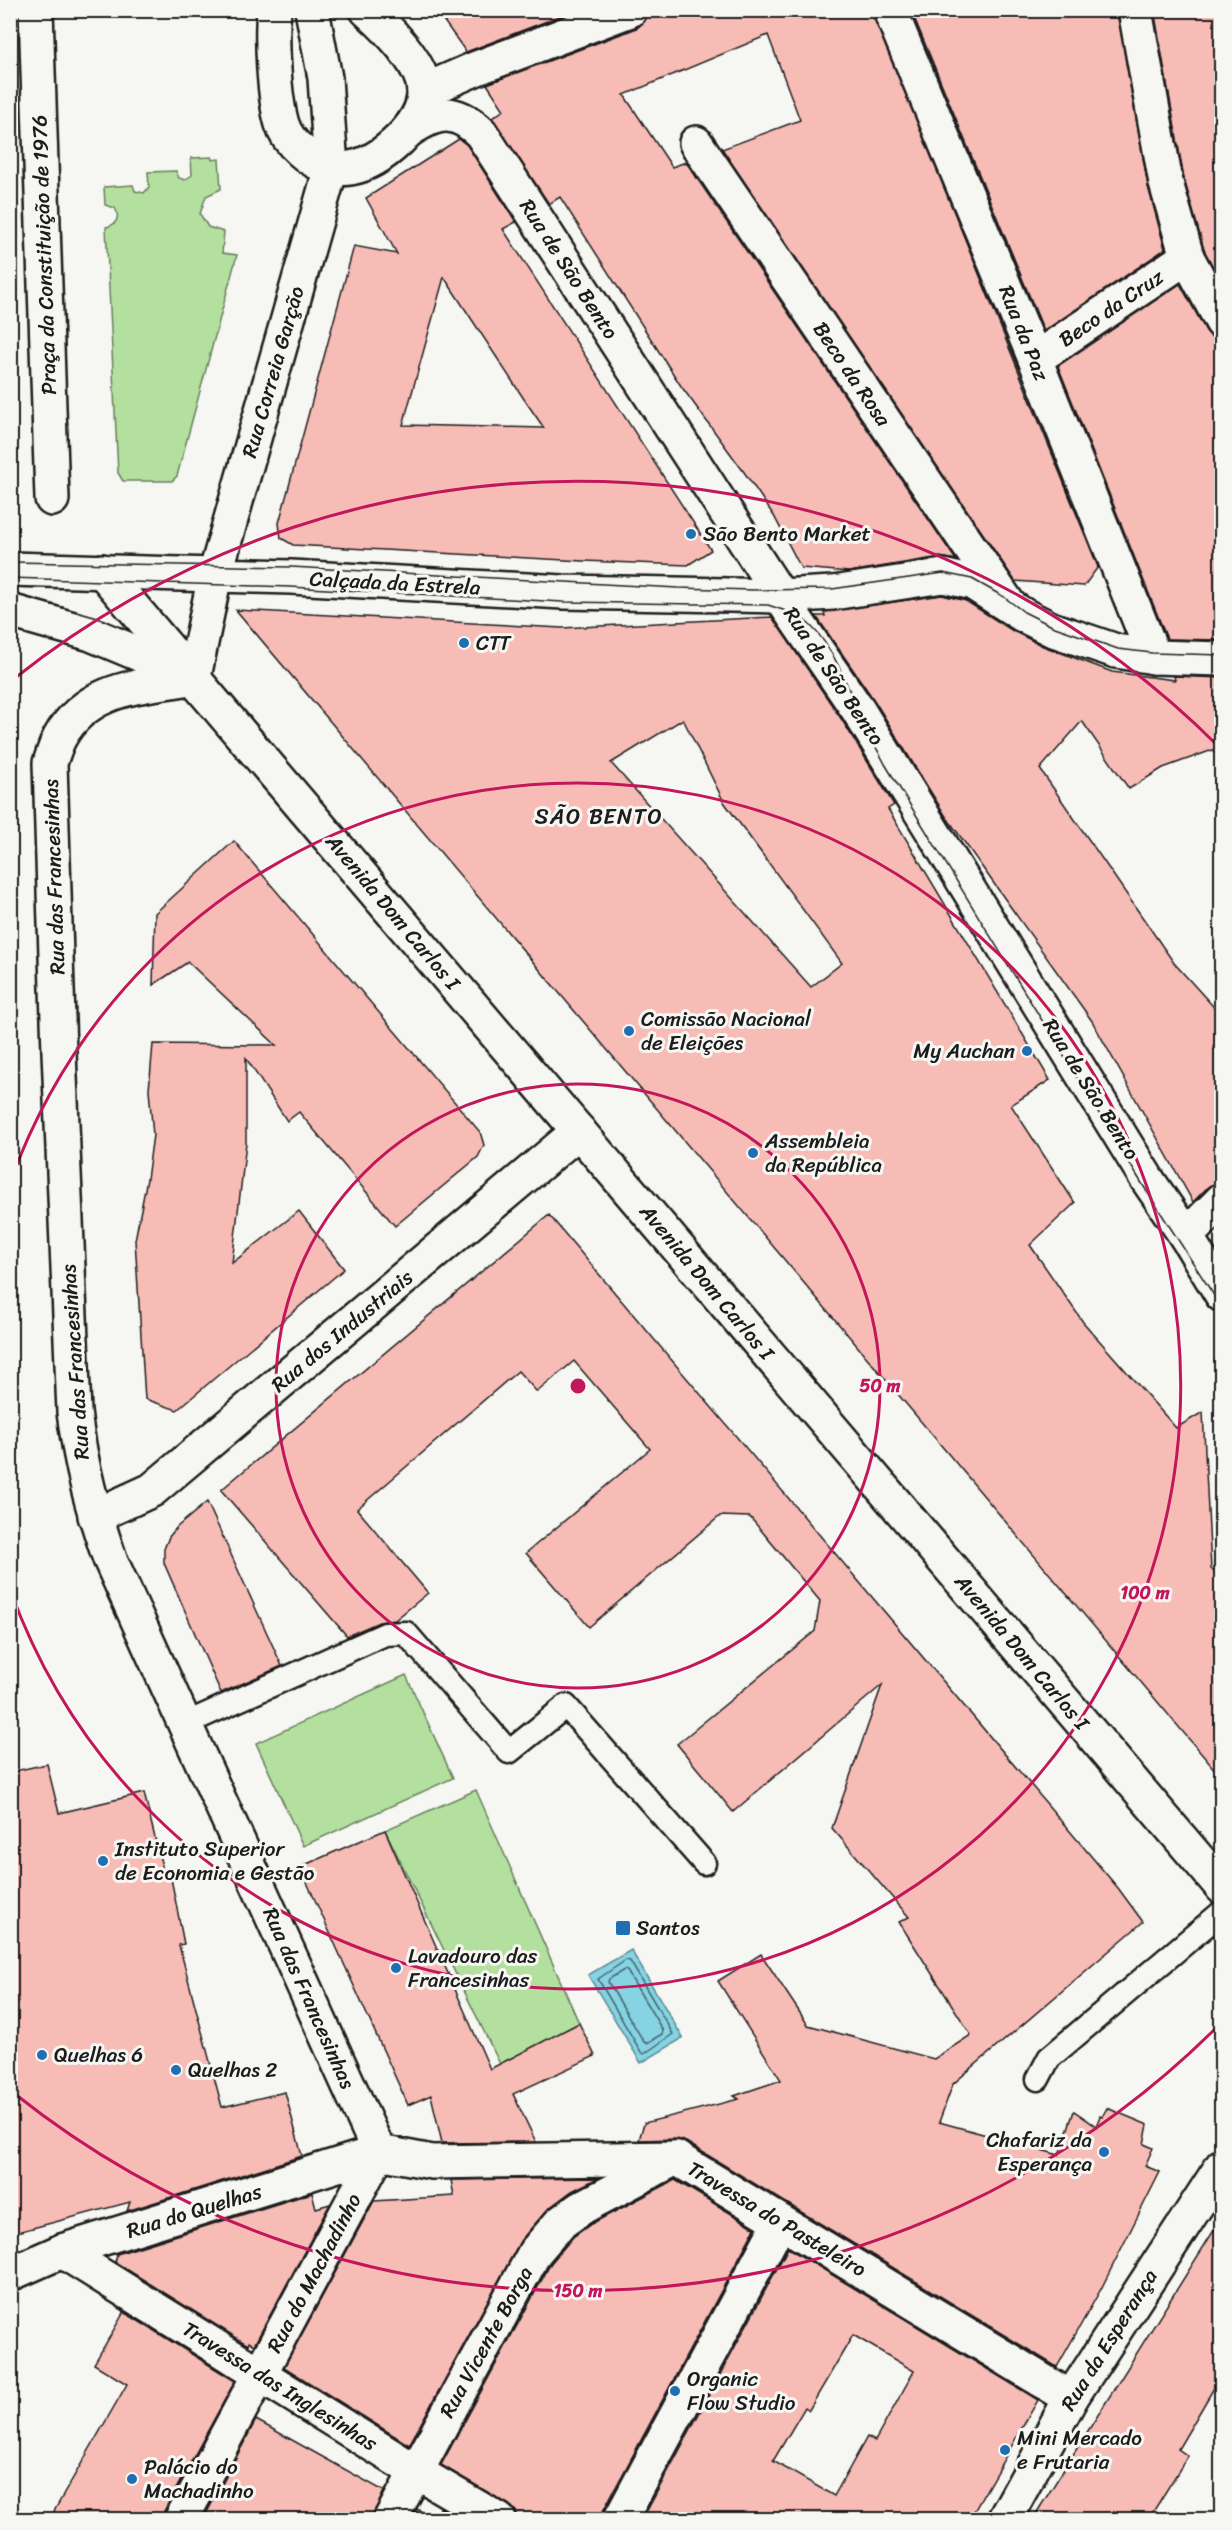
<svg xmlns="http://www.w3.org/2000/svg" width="1232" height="2530" font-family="Sriracha,sans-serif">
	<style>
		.green { fill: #b3e09e; stroke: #687e5d; stroke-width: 1.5 }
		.water { fill: #85d3e3; stroke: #5b8a93; stroke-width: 1.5 }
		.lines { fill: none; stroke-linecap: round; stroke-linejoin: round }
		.shore { stroke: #46656c; stroke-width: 1.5 }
		.building { fill: #f8bcb6; stroke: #1c1c1c; stroke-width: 1.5; fill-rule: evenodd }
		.service-casing { stroke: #1c1c1c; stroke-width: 27 }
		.pedestrian-casing { stroke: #1c1c1c; stroke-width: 38 }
		.minor-casing { stroke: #1c1c1c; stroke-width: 38 }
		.tertiary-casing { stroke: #1c1c1c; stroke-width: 38 }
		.secondary-casing { stroke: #1c1c1c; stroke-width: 38 }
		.service { stroke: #f6f6f2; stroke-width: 22 }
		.pedestrian { stroke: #f6f6f2; stroke-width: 33 }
		.minor { stroke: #f6f6f2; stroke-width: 33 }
		.tertiary { stroke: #f6f6f2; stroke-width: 33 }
		.secondary { stroke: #f6f6f2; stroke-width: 33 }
		.tram { stroke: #1c1c1c; stroke-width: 1.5 }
		.ring { fill: none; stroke: #c2185b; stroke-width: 3 }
		.poi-dot { fill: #1f6fb2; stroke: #f6f6f2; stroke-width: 2 }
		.labels { text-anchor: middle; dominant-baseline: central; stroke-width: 6; stroke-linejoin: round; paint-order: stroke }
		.street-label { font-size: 21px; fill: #1c1c1c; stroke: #f6f6f2 }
		.poi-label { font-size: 21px; fill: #1c1c1c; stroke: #f6f6f2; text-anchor: start }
		.neighbourhood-label { font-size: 22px; letter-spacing: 1.5px; fill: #1c1c1c; stroke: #f6f6f2 }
		.centre { fill: #c2185b; stroke: #f6f6f2; stroke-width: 3 }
		.ring-label { font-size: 18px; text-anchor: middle; font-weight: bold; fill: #c2185b; stroke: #f6f6f2; stroke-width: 6; stroke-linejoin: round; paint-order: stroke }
	</style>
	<rect width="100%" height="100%" fill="#f6f6f2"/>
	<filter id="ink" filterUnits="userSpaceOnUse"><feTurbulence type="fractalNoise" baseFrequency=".0167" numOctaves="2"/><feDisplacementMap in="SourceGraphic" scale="12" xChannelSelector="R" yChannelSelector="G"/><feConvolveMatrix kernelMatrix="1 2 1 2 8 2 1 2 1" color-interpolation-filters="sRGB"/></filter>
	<g filter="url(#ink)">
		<g class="green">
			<path d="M212,157V160L219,159L221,189L206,196L200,214L208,227L224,232L222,253L237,255L177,476L172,481H123L118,473L106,227C117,225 120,217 115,208L105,205L104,187L133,185L135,191L144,193L149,187L148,172L176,171L179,178L185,180L192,175L191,158Z"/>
			<polygon points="406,1675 453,1778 303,1846 256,1743"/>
			<polygon points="476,1790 579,2023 500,2064 385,1830"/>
		</g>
		<polygon class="water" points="631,1950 683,2038 641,2063 588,1975"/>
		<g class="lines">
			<g class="shore">
				<polygon points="626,1960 630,1961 673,2034 644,2054 641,2052 598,1979"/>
				<polygon points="624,1970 627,1971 663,2031 662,2034 647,2043 644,2042 608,1982 609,1979"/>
			</g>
		</g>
		<g class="building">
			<polygon points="436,10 576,10 466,52"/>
			<polygon points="648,10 872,10 1098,567 1084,586 1015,581 722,149 800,120 768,35 624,95 672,167 686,162 956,560 940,557 849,572 801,568 774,516 744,472 681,386 560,197 549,204 492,118 504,110 487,84 637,28 645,21"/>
			<polygon points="911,10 1117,10 1148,186 1165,249 1044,331"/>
			<polygon points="1154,10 1221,10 1221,282 1204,250 1184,179"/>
			<path d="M459,139L467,145L516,222L503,229L711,550L688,565L583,561L293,545L281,538L279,523L354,246L397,254L366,198ZM444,277L524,399L544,428L403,425Z"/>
			<polygon points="1180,284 1206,331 1213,338 1221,341 1221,640 1167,639 1058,366"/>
			<polygon points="942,595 966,601 1013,631 1043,646 1112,672 1175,680 1174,676 1221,678 1221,747 1163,768 1129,789 1082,721 1040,769 1174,963 1221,1015 1221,1182 1209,1186 1193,1202 1092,1021 945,815 874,700 816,616 825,616 824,612"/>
			<path d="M236,610L562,628L772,617L842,720L894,805L888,809L1050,1080L1011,1105L1075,1203L1030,1245L1083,1322L1176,1428L1203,1412L1211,1569L1221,1578V1777ZM683,719L724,802L842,963L811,987L611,763Z"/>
			<polygon points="234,841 480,1132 484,1145 478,1157 395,1226 299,1112 287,1121 246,1058 246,1143 232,1263 299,1211 344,1269 177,1410 145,1399 135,1240 147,1179 153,1135 149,1090 153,1044 276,1045 188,962 153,985 155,913"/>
			<polygon points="549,1215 1118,1888 1143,1922 953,2084 939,2122 1059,2155 1074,2111 1096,2126 1100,2116 1102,2117 1107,2108 1148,2125 1144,2144 1153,2148 1145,2166 1160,2172 1101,2289 1057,2367 686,2142 676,2139 639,2140 644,2123 739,2099 734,2096 781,2080 718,1981 761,1954 808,2025 934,2059 971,2035 899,1922 909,1917 832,1828 882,1685 733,1812 677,1744 815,1631 820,1601 750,1517 720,1516 589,1627 526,1553 650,1449 574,1361 537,1392 518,1371 357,1509 428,1593 395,1620 379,1622 347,1636 221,1490"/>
			<polygon points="207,1502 282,1666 221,1693 164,1563 164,1549 169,1537 177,1527"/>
			<polygon points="47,1764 59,1813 144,1793 165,1879 171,1878 184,1944 179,1945 222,2107 285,2092 302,2156 127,2211 130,2202 10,2234 10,1772"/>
			<polygon points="385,1830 490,2069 579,2023 595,2056 513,2094 536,2142 442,2143 431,2095 408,2105 300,1867"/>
			<polygon points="598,2178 572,2191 549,2208 521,2240 409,2445 284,2367 374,2201 454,2196 451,2180"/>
			<polygon points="675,2180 755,2228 603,2511 601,2520 518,2520 515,2510 508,2504 441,2465 551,2263 573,2237 591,2224"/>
			<polygon points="312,2193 316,2208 330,2204 254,2345 249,2342 248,2345 115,2262 117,2254"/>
			<polygon points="1221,2219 1221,2376 1178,2449 1188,2456 1148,2520 1032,2520"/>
			<path d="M788,2248L1038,2400L969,2520H642ZM853,2335L914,2371L875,2441L867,2437L834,2496L773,2461L805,2407L809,2410Z"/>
			<polygon points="124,2312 235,2381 164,2511 162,2520 49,2520 127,2384 94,2364"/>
			<polygon points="256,2420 384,2491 371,2520 203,2520"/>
			<polygon points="440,2508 461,2520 412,2520 417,2509 434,2518"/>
		</g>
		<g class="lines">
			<defs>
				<g id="service">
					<polyline points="185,1724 385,1634 406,1633 509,1752 566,1706 704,1863"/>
					<polyline points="1038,2079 1049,2058 1222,1912"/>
				</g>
				<g id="pedestrian">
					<polyline points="36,10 52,499"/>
					<polyline points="424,91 477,68 630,10"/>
					<polyline points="390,2520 535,2252 560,2223 581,2208 676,2158"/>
				</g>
				<g id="minor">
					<path d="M274,10C271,38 274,98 282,124C285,134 292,143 300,150C335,182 369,169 400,139C412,127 425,109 424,91C423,63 387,28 367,10"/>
					<polyline points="890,10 1035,359 1154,657"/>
					<polyline points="1135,10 1166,183 1187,257 1222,322"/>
					<path d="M409,130C438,111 455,108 481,133L790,611L858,710L1147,1179L1186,1236L1222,1295"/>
					<polyline points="696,143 1009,605"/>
					<polyline points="1035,359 1187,257"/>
					<path d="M194,677C144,687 89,685 60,737C56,744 53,754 50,763L59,1052L74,1412C81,1467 92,1508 110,1559L379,2152"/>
					<polyline points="1186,1236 1222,1200"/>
					<polyline points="95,1516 152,1490 579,1131"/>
					<polyline points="62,2251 415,2471 499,2520"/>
					<polyline points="10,2274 62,2251 379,2152 432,2162 676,2158 1071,2398"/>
					<polyline points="181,2520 379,2152"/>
					<polyline points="620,2520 780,2222"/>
					<polyline points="1004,2520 1071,2398 1222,2166"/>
				</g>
				<polyline id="tertiary" points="312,10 325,78 331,168 215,575 291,577 563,592 780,596 833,593 943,576 973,583 1023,615 1051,629 1116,651 1154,657 1222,659"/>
				<g id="secondary">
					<polyline points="10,569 215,575 194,677"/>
					<polyline points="102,571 1222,1887"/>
					<polyline points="10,611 91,634 189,675"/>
				</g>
			</defs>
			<use href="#service" class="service-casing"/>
			<use href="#pedestrian" class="pedestrian-casing"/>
			<use href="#minor" class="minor-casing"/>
			<use href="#tertiary" class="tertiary-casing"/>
			<use href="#secondary" class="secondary-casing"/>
			<use href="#service" class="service"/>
			<use href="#pedestrian" class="pedestrian"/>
			<use href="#minor" class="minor"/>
			<use href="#tertiary" class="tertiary"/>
			<use href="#secondary" class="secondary"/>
			<g class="tram">
				<polyline points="10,562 291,567 678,588 753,590 832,589 943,573 972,579 1004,597 1024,612 1052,626 1118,649 1152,653 1222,655"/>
				<path d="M10,578L290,587L563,602L768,605C780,609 792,612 803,619C835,643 849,693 865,727C871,740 879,752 885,764L1141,1182L1222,1308"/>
			</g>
		</g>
	</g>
	<g class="ring">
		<circle cx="578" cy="1386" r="302"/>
		<path d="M11 1180A603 603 0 1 1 11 1592"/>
		<path d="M1218 2026A905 905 0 0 1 15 2094M15 678A905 905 0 0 1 1218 746"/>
	</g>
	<g class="poi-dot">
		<circle cx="691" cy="534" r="6"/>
		<circle cx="464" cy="643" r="6"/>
		<circle cx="629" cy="1031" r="6"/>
		<circle cx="1027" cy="1051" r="6"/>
		<circle cx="753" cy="1153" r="6"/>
		<circle cx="103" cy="1861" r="6"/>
		<rect x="615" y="1920" width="16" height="16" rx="3"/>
		<circle cx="396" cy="1968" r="6"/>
		<circle cx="42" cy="2055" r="6"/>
		<circle cx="176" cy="2070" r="6"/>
		<circle cx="1104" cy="2152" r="6"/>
		<circle cx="675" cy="2391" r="6"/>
		<circle cx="1005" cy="2450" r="6"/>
		<circle cx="132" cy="2479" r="6"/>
	</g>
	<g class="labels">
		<g class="street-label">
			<text transform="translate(44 255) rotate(-92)">Praça da Constituição de 1976</text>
			<text transform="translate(569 269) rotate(57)">Rua de São Bento</text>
			<text transform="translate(1111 308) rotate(-34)">Beco da Cruz</text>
			<text transform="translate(1024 333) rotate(68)">Rua da Paz</text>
			<text transform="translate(273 372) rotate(-74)">Rua Correia Garção</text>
			<text transform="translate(852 374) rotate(56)">Beco da Rosa</text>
			<text transform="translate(395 583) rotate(3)">Calçada da Estrela</text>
			<text transform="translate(834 676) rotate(56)">Rua de São Bento</text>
			<text transform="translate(54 877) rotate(-92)">Rua das Francesinhas</text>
			<text transform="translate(393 912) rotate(50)">Avenida Dom Carlos I</text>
			<text transform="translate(1091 1089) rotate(58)">Rua de São Bento</text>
			<text transform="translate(707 1282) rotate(50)">Avenida Dom Carlos I</text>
			<text transform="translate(342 1331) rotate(-40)">Rua dos Industriais</text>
			<text transform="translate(75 1362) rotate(-94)">Rua das Francesinhas</text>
			<text transform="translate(1022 1652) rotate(50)">Avenida Dom Carlos I</text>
			<text transform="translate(309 1998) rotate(66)">Rua das Francesinhas</text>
			<text transform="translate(194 2211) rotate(-17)">Rua do Quelhas</text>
			<text transform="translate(777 2219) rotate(31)">Travessa do Pasteleiro</text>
			<text transform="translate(314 2273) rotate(-62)">Rua do Machadinho</text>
			<text transform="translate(1109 2340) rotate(-58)">Rua da Esperança</text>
			<text transform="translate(486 2342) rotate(-61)">Rua Vicente Borga</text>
			<text transform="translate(280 2386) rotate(32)">Travessa das Inglesinhas</text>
		</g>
		<g class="poi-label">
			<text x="703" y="534">São Bento Market</text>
			<text x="476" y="643">CTT</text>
			<text x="641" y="1019">Comissão Nacional<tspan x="641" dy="24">de Eleições</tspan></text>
			<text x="1015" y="1051" text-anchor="end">My Auchan</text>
			<text x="765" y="1141">Assembleia<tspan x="765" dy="24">da República</tspan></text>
			<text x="115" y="1849">Instituto Superior<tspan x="115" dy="24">de Economia e Gestão</tspan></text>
			<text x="636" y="1928">Santos</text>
			<text x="408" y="1956">Lavadouro das<tspan x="408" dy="24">Francesinhas</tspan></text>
			<text x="54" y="2055">Quelhas 6</text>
			<text x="188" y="2070">Quelhas 2</text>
			<text x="1092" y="2140" text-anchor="end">Chafariz da<tspan x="1092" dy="24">Esperança</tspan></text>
			<text x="687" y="2379">Organic<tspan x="687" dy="24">Flow Studio</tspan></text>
			<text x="1017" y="2438">Mini Mercado<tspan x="1017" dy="24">e Frutaria</tspan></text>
			<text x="144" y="2467">Palácio do<tspan x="144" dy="24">Machadinho</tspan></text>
		</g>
		<g class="neighbourhood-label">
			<text x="599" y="816">SÃO BENTO</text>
		</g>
	</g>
	<circle cx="578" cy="1386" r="9" class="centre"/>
	<g class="ring-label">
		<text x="880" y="1392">50 m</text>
		<text x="1145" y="1599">100 m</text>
		<text x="578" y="2297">150 m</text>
	</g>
	<rect width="1232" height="2530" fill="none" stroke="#f6f6f2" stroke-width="36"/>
	<rect x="18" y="18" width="1196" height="2494" fill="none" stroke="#1c1c1c" stroke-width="2" filter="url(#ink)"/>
</svg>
